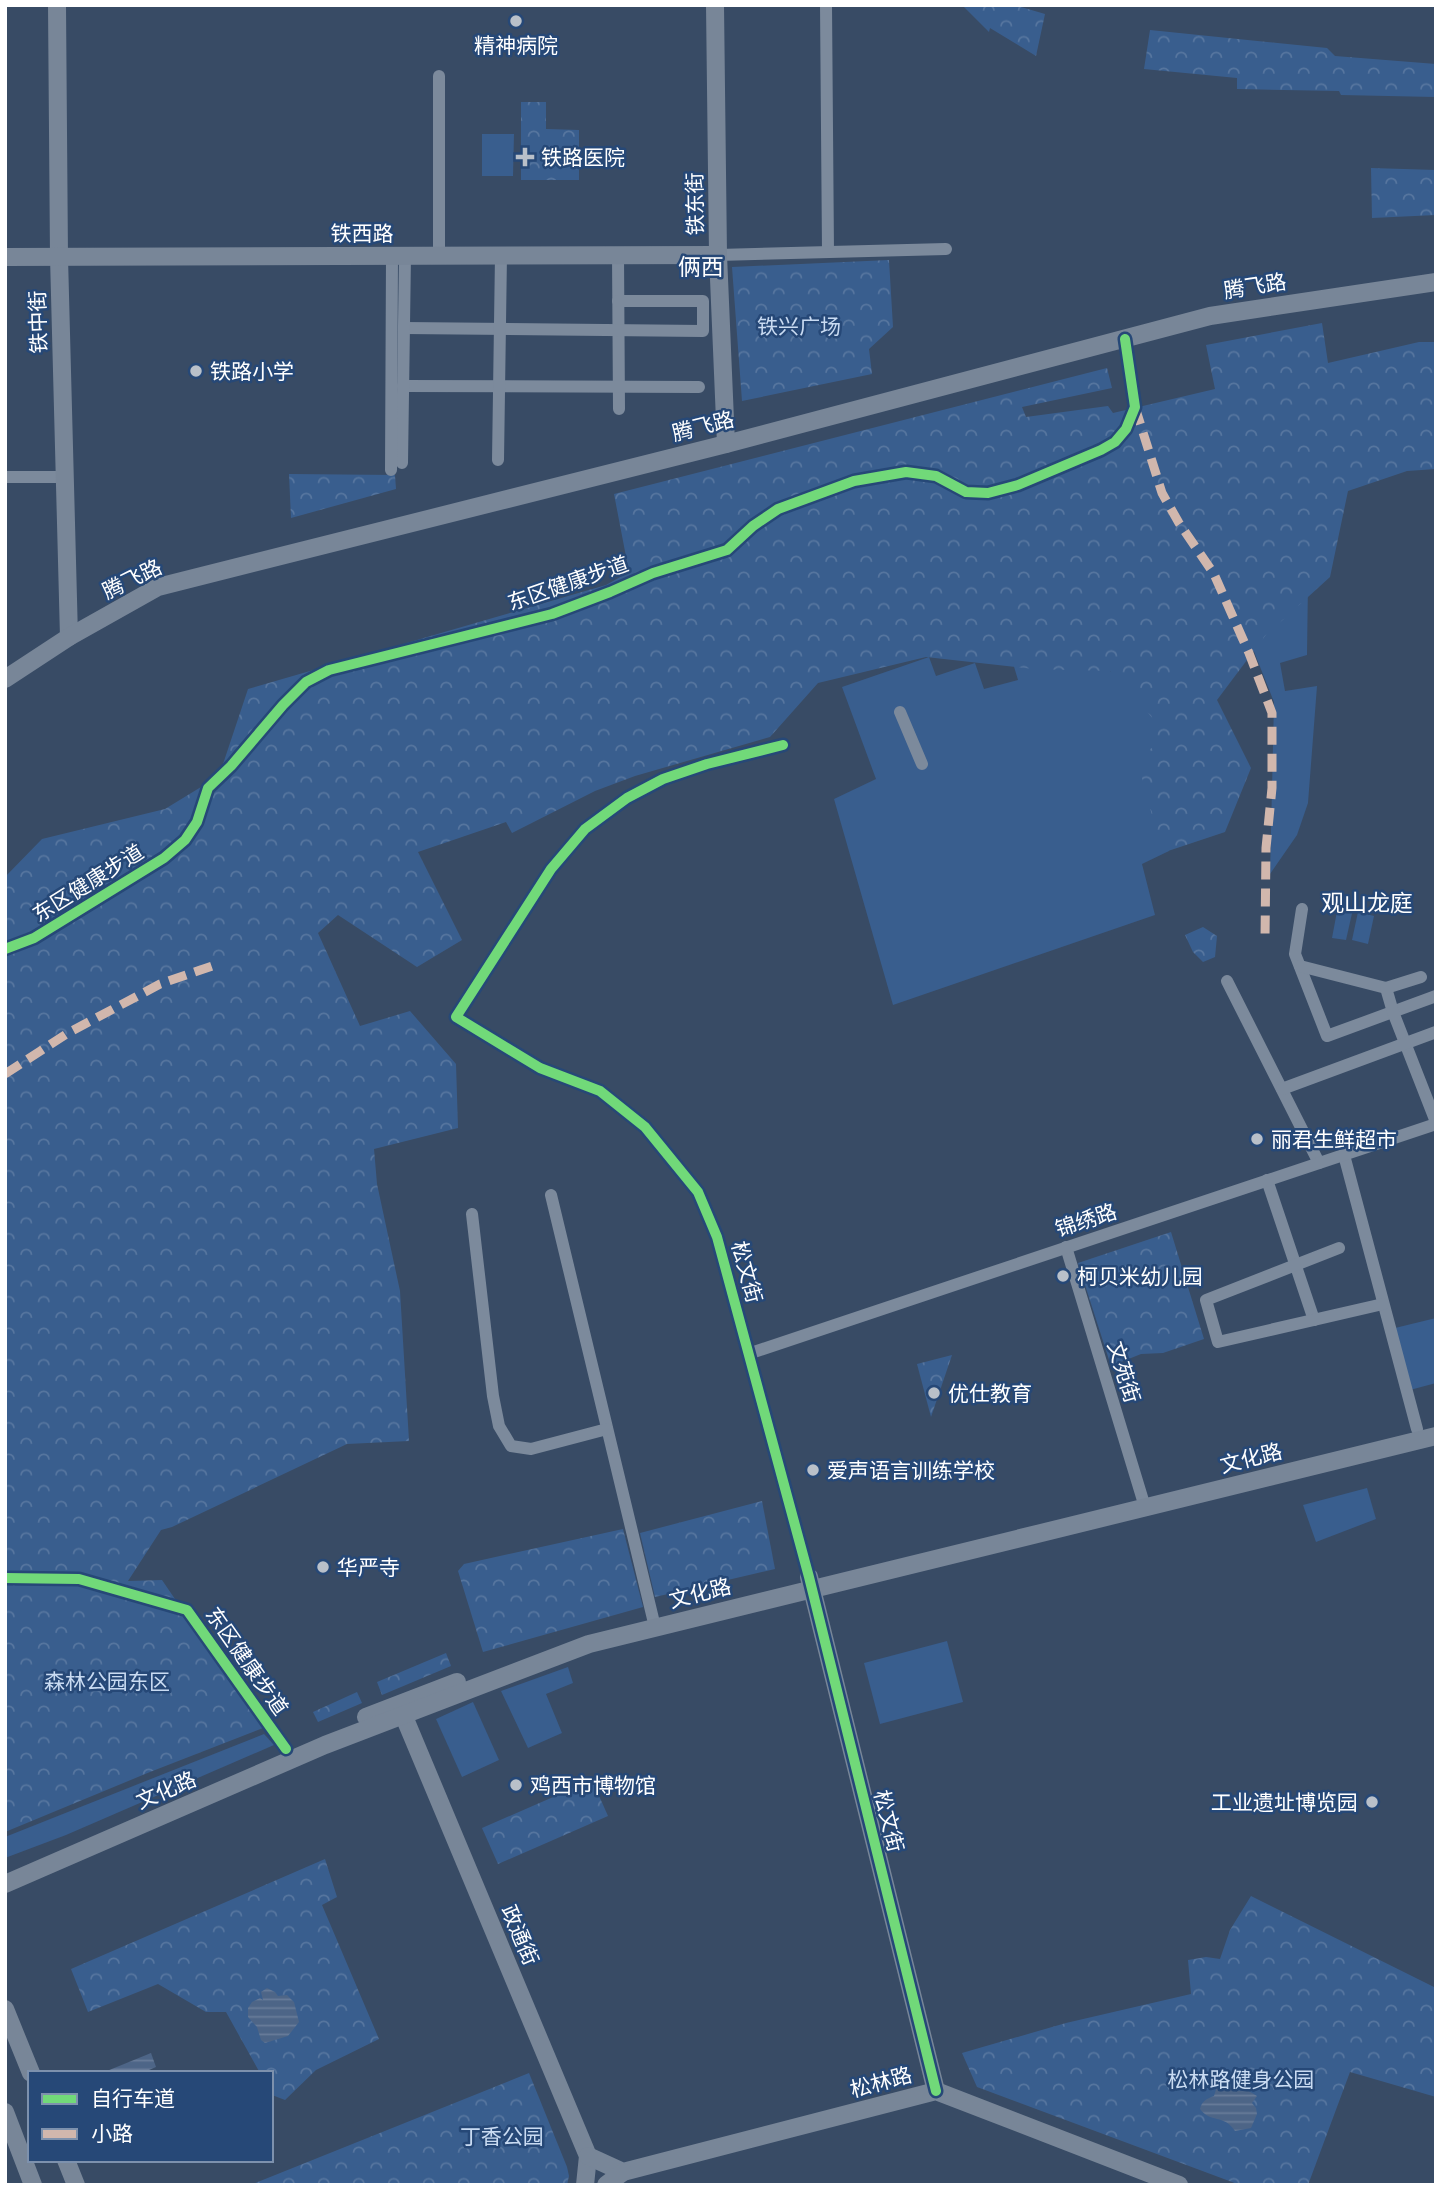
<svg xmlns="http://www.w3.org/2000/svg" width="1441" height="2190" font-family="Inter,'Noto Sans SC',sans-serif">
	<style>
		.green { fill: #395e8e }
		.forest { fill: url(#forest-crowns) }
		.water { fill: url(#water-rules) }
		.lines { fill: none; stroke-linecap: round; stroke-linejoin: round }
		.street { stroke: #7c8a9c; stroke-width: 12 }
		.secondary { stroke: #788698; stroke-width: 18 }
		.quiet { stroke: #d1b7ad; stroke-width: 9; stroke-dasharray: 18 9; stroke-linecap: butt }
		.cycleway-casing { stroke: #264877; stroke-width: 15 }
		.cycleway { stroke: #71d979; stroke-width: 10 }
		.poi-dot { fill: #b9c0c9; stroke: #264877; stroke-width: 2.5 }
		.labels { text-anchor: middle; dominant-baseline: central; stroke-width: 5; stroke-linejoin: round; paint-order: stroke }
		.poi-label { font-size: 21px; fill: #fff; stroke: #264877; text-anchor: start }
		.street-label { font-size: 21px; fill: #fff; stroke: #264877 }
		.park-label { font-size: 21px; fill: #c9dbf2; stroke: #264877 }
		.neighbourhood-label { font-size: 23px; fill: #fff; stroke: #264877 }
	</style>
	<defs>
		<pattern id="forest-crowns" width="20" height="18" patternUnits="userSpaceOnUse" patternTransform="scale(1.75)"><rect width="20" height="18" fill="#395e8e"/><path d="M2 6a3 3 0 1 1 6 0M12 15a3 3 0 1 1 6 0" fill="none" stroke="#57769f"/></pattern>
		<pattern id="water-rules" width="6" height="5" patternUnits="userSpaceOnUse" patternTransform="scale(1.75)"><rect width="6" height="5" fill="#4d6587"/><path d="M0 2.5h6" fill="none" stroke="#687c99"/></pattern>
	</defs>
	<rect width="100%" height="100%" fill="#384b65"/>
	<g class="green">
		<polygon points="482,134 514,134 513,176 482,176"/>
		<polygon points="1308,582 1307,655 1280,663 1285,691 1317,686 1308,803 1297,835 1270,874 1274,702 1249,639"/>
		<polygon points="1063,644 1129,682 1157,720 1154,745 1169,851 1142,864 1155,915 893,1005 834,799 876,779 842,687 929,657 936,676 975,663 984,689 1018,680 1012,660"/>
		<polygon points="1338,906 1353,909 1346,940 1332,938"/>
		<polygon points="1358,912 1374,916 1368,944 1352,940"/>
		<polygon points="1436,1318 1436,1383 1410,1390 1395,1328"/>
		<polygon points="1367,1488 1376,1519 1316,1542 1303,1505"/>
		<polygon points="947,1641 963,1702 880,1724 864,1663"/>
		<polygon points="568,1667 573,1683 546,1694 562,1733 528,1748 501,1691"/>
		<polygon points="473,1702 499,1760 462,1777 436,1719"/>
		<polygon points="264,1734 274,1745 66,1835 5,1858 5,1837"/>
	</g>
	<g class="forest">
		<polygon points="962,5 1014,5 1045,14 1036,56 990,28 989,32"/>
		<polygon points="1150,30 1327,48 1335,56 1436,64 1436,97 1341,95 1339,91 1237,89 1237,78 1144,69"/>
		<polygon points="521,102 546,102 546,129 579,130 579,180 521,180"/>
		<polygon points="1371,168 1436,170 1436,215 1372,218"/>
		<polygon points="889,260 893,327 869,349 872,374 742,401 732,267"/>
		<polygon points="1322,323 1328,363 1419,342 1436,342 1436,469 1407,471 1348,491 1330,577 1265,636 1217,700 1251,768 1225,832 1162,853 1137,759 1153,747 1156,722 1110,671 1033,669 926,657 818,683 770,737 635,776 595,791 512,833 506,822 418,852 462,940 417,967 338,915 318,933 360,1026 410,1011 456,1064 458,1128 374,1149 377,1184 400,1291 409,1441 347,1444 172,1527 161,1530 128,1581 162,1580 263,1728 150,1772 5,1832 5,877 42,839 165,809 219,776 248,689 606,585 629,572 614,494 1107,368 1112,388 1022,407 1026,417 1108,406 1113,413 1215,389 1206,345"/>
		<polygon points="289,474 395,475 396,489 291,518"/>
		<polygon points="1203,927 1217,936 1215,957 1203,962 1193,952 1185,935"/>
		<polygon points="1171,1232 1204,1339 1163,1353 1141,1354 1111,1366 1078,1263"/>
		<polygon points="952,1355 931,1417 917,1364"/>
		<polygon points="762,1501 775,1569 655,1597 640,1533"/>
		<polygon points="623,1529 643,1607 483,1652 458,1571 464,1564"/>
		<polygon points="446,1653 451,1666 382,1695 377,1682"/>
		<polygon points="357,1692 362,1703 318,1722 313,1712"/>
		<polygon points="592,1780 608,1816 498,1864 482,1828"/>
		<polygon points="325,1859 337,1897 322,1905 379,2039 316,2070 285,2100 272,2095 271,2073 260,2073 226,2012 206,2012 158,1984 88,2012 71,1969"/>
		<polygon points="1251,1896 1436,1988 1436,2097 1350,2072 1308,2185 1240,2185 977,2087 962,2053 1066,2023 1191,1994 1188,1960 1206,1957 1220,1959 1230,1930"/>
		<polygon points="529,2073 567,2167 569,2176 567,2185 250,2185"/>
	</g>
	<g class="water">
		<polygon points="267,1988 275,1992 278,1996 287,1995 294,2002 299,2022 288,2036 265,2043 261,2040 257,2027 248,2017 248,2008 252,2002 260,1998 263,2000 261,1992"/>
		<polygon points="151,2053 156,2067 142,2073 102,2073"/>
		<path d="M1226,2081L1235,2091L1247,2090L1257,2096L1252,2103L1256,2108L1257,2114L1251,2128L1235,2131C1224,2114 1210,2123 1200,2109C1202,2101 1206,2099 1214,2096L1218,2083Z"/>
	</g>
	<g class="lines">
		<g class="street">
			<polyline points="826,5 828,252"/>
			<polyline points="618,255 619,409"/>
			<polyline points="718,255 946,249"/>
			<polyline points="439,256 439,76"/>
			<polyline points="404,328 703,331 703,301 618,301"/>
			<polyline points="403,386 699,387"/>
			<polyline points="498,460 501,255"/>
			<polyline points="402,463 405,256"/>
			<polyline points="391,470 392,256"/>
			<polyline points="5,477 65,477"/>
			<polyline points="900,712 922,764"/>
			<polyline points="783,745 707,764 663,779 627,798 585,829 551,869 456,1017 540,1068 600,1091 645,1127 698,1192 717,1237 809,1577"/>
			<polyline points="1302,909 1295,954 1327,1036 1436,996"/>
			<polyline points="1300,966 1386,988"/>
			<polyline points="1421,977 1386,988 1393,1012 1436,1122"/>
			<polyline points="1227,981 1319,1163"/>
			<polyline points="1282,1089 1436,1032"/>
			<polyline points="1344,1155 1417,1429"/>
			<polyline points="1267,1180 1314,1320"/>
			<polyline points="551,1195 655,1627"/>
			<polyline points="472,1214 493,1396 499,1426 511,1446 531,1449 607,1429"/>
			<polyline points="1066,1247 1145,1507"/>
			<polyline points="1339,1248 1206,1300 1218,1342 1383,1304"/>
			<polyline points="748,1354 1436,1124"/>
		</g>
		<g class="secondary">
			<polyline points="57,5 59,257 69,637"/>
			<polyline points="715,5 718,255 726,444"/>
			<polyline points="5,257 718,255"/>
			<polyline points="5,679 69,637 158,587 726,444 1210,316 1436,282"/>
			<polyline points="809,1577 936,2091"/>
			<polyline points="400,1707 588,2156 585,2185"/>
			<polyline points="366,1717 457,1682"/>
			<polyline points="5,1884 325,1745 589,1644 1436,1436"/>
			<polyline points="5,2009 31,2073"/>
			<polyline points="5,2112 33,2185"/>
			<polyline points="588,2156 623,2172 936,2091 1179,2185"/>
			<polyline points="66,2160 76,2185"/>
			<polyline points="606,2185 623,2172"/>
		</g>
		<g class="quiet">
			<polyline points="1135,407 1162,493 1179,523 1214,574 1249,653 1272,713 1272,788 1266,848 1265,939"/>
			<polyline points="5,1074 68,1033 160,984 215,965"/>
		</g>
		<defs>
			<g id="cycleway">
				<polyline points="783,745 707,764 663,779 627,798 585,829 551,869 456,1017 540,1068 600,1091 645,1127 698,1192 717,1237 809,1577 936,2091"/>
				<polyline points="5,949 34,938 164,858 185,840 197,822 208,788 231,766 283,705 306,682 329,670 552,614 610,592 653,573 727,550 753,526 778,509 854,481 906,472 936,476 966,492 988,493 1018,485 1101,450 1115,442 1126,429 1135,407 1125,339"/>
				<polyline points="5,1578 79,1579 187,1610 286,1749"/>
			</g>
		</defs>
		<use href="#cycleway" class="cycleway-casing"/>
		<use href="#cycleway" class="cycleway"/>
	</g>
	<g class="poi-dot">
		<circle cx="516" cy="21" r="7"/>
		<path d="M521.5 146.5h7v7h7v7h-7v7h-7v-7h-7v-7h7z"/>
		<circle cx="196" cy="371" r="7"/>
		<circle cx="1257" cy="1139" r="7"/>
		<circle cx="1063" cy="1276" r="7"/>
		<circle cx="934" cy="1393" r="7"/>
		<circle cx="813" cy="1470" r="7"/>
		<circle cx="323" cy="1567" r="7"/>
		<circle cx="516" cy="1785" r="7"/>
		<circle cx="1372" cy="1802" r="7"/>
	</g>
	<g class="labels">
		<g class="poi-label">
			<text x="516" y="45" text-anchor="middle">精神病院</text>
			<text x="541" y="157">铁路医院</text>
			<text x="210" y="371">铁路小学</text>
			<text x="1271" y="1139">丽君生鲜超市</text>
			<text x="1077" y="1276">柯贝米幼儿园</text>
			<text x="948" y="1393">优仕教育</text>
			<text x="827" y="1470">爱声语言训练学校</text>
			<text x="337" y="1567">华严寺</text>
			<text x="530" y="1785">鸡西市博物馆</text>
			<text x="1358" y="1802" text-anchor="end">工业遗址博览园</text>
		</g>
		<g class="street-label">
			<text transform="translate(695 204) rotate(-91)">铁东街</text>
			<text x="362" y="233">铁西路</text>
			<text transform="translate(1255 286) rotate(-9)">腾飞路</text>
			<text transform="translate(38 322) rotate(-92)">铁中街</text>
			<text transform="translate(703 426) rotate(-14)">腾飞路</text>
			<text transform="translate(132 579) rotate(-26)">腾飞路</text>
			<text transform="translate(568 583) rotate(-19)">东区健康步道</text>
			<text transform="translate(88 883) rotate(-32)">东区健康步道</text>
			<text transform="translate(1086 1220) rotate(-18)">锦绣路</text>
			<text transform="translate(747 1272) rotate(75)">松文街</text>
			<text transform="translate(1124 1372) rotate(73)">文苑街</text>
			<text transform="translate(1251 1458) rotate(-14)">文化路</text>
			<text transform="translate(700 1593) rotate(-14)">文化路</text>
			<text transform="translate(247 1661) rotate(55)">东区健康步道</text>
			<text transform="translate(166 1790) rotate(-23)">文化路</text>
			<text transform="translate(889 1821) rotate(76)">松文街</text>
			<text transform="translate(520 1935) rotate(67)">政通街</text>
			<text transform="translate(881 2082) rotate(-15)">松林路</text>
		</g>
		<g class="park-label">
			<text x="799" y="326">铁兴广场</text>
			<text x="107" y="1681">森林公园东区</text>
			<text x="1241" y="2079">松林路健身公园</text>
			<text x="502" y="2136">丁香公园</text>
		</g>
		<g class="neighbourhood-label">
			<text x="701" y="267">俩西</text>
			<text x="1367" y="903">观山龙庭</text>
		</g>
	</g>
	<rect width="1441" height="2190" fill="none" stroke="#ffffff" stroke-width="14"/>
	<rect x="28" y="2071" width="245" height="91" fill="#264877" stroke="#7d91ad" stroke-width="2"/>
	<rect x="42" y="2094" width="35" height="10" fill="#71d979" stroke="#7d91ad" stroke-width="2"/>
	<text x="91" y="2106" font-size="21" fill="#ffffff">自行车道</text>
	<rect x="42" y="2129" width="35" height="10" fill="#d1b7ad" stroke="#7d91ad" stroke-width="2"/>
	<text x="91" y="2141" font-size="21" fill="#ffffff">小路</text>
</svg>
